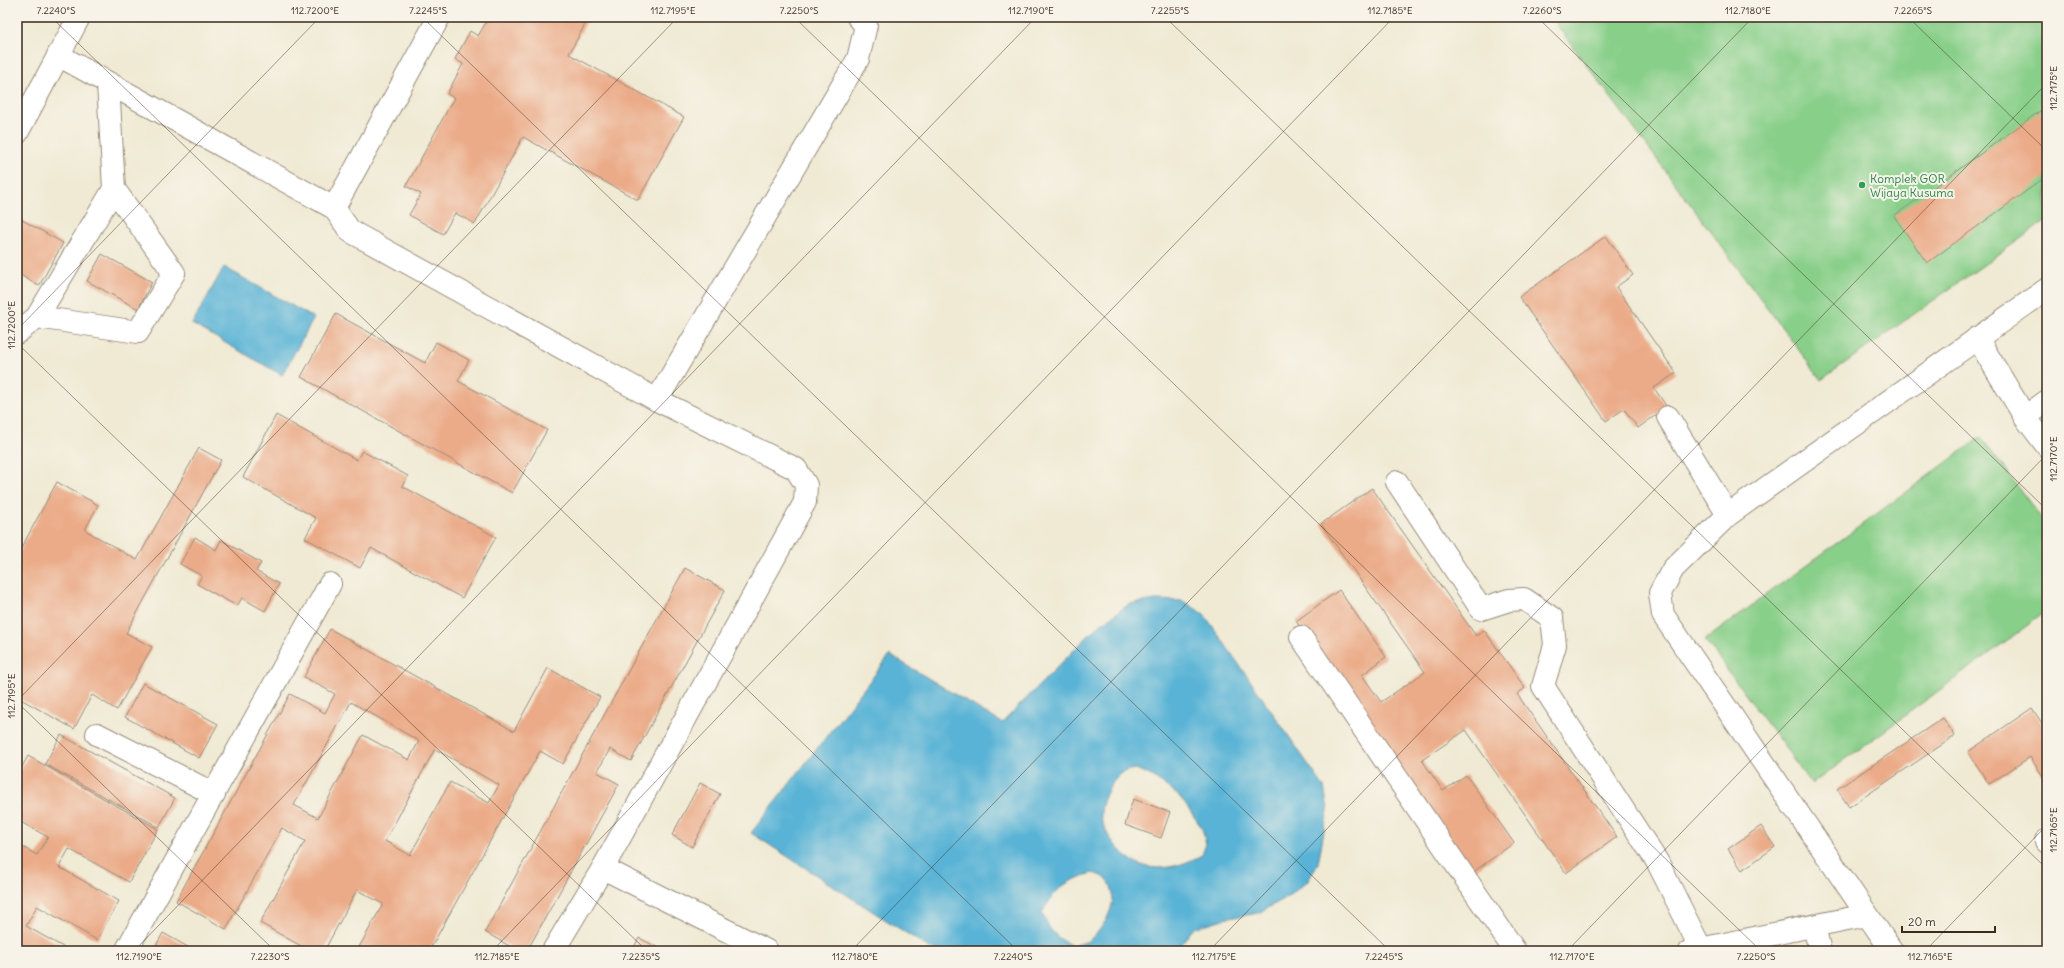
<svg xmlns="http://www.w3.org/2000/svg" width="2064" height="968" font-family="Delius,sans-serif">
	<style>
		.green { fill: #88cf89; stroke: #627c54 }
		.water { fill: #58b3d6; stroke: #4a6e7a; fill-rule: evenodd }
		.building { fill: #ebab88; fill-rule: evenodd }
		.lines { fill: none; stroke-linecap: round; stroke-linejoin: round }
		.minor-casing { stroke: #968a79; stroke-width: 24 }
		.minor { stroke: #fff; stroke-width: 22 }
		.ticks { fill: none; stroke: #3b2a1e; stroke-width: 1; stroke-opacity: 0.45 }
		.leisure-dot { fill: #2e9e5b; stroke: #f7f3e8; stroke-width: 1.5 }
		.labels { text-anchor: middle; dominant-baseline: central; stroke-width: 4; stroke-linejoin: round; paint-order: stroke }
		.leisure-label { font-size: 12px; fill: #27864d; stroke: #f7f3e8; text-anchor: start }
		.neatline { fill: none; stroke: #3b2a1e; stroke-width: 1.5 }
		.ticks-label { font-size: 10px; text-anchor: middle; fill: #3b2a1e }
	</style>
	<rect width="100%" height="100%" fill="#f7f3e8"/>
	<filter id="ink" filterUnits="userSpaceOnUse"><feTurbulence type="fractalNoise" baseFrequency=".025" numOctaves="2"/><feDisplacementMap in="SourceGraphic" scale="8" xChannelSelector="R" yChannelSelector="G"/><feConvolveMatrix kernelMatrix="1 2 1 2 8 2 1 2 1" color-interpolation-filters="sRGB"/></filter>
	<filter id="wash" filterUnits="userSpaceOnUse"><feTurbulence type="fractalNoise" baseFrequency=".012" numOctaves="4" result="noise"/><feDisplacementMap in="SourceGraphic" scale="16" xChannelSelector="R" yChannelSelector="G"/><feGaussianBlur stdDeviation="0.9" result="paint"/><feColorMatrix in="noise" values="0 0 0 0 0 0 0 0 0 0 0 0 0 0 0 0 0 1.4 0 .05"/><feComposite in="paint" operator="in"/></filter>
	<g filter="url(#wash)">
		<rect width="100%" height="100%" fill="#f0ead4"/>
		<g class="green">
			<polygon points="1551,17 2047,17 2047,220 1821,380"/>
			<polygon points="1981,437 2047,526 2047,611 1812,784 1705,640"/>
		</g>
		<g class="water">
			<polygon points="224,267 314,318 282,375 192,324"/>
			<path d="M1156,600L1183,601L1204,614L1324,787L1328,810L1318,863L1308,881L1286,898L1258,913L1223,919L1194,928L1175,951H934L751,833L890,655L1002,723L1096,628L1129,604ZM1136,769L1154,777L1180,797L1202,828L1206,844L1202,855C1172,871 1141,876 1117,847C1111,840 1105,831 1102,822C1097,807 1110,782 1122,773C1125,770 1132,770 1136,769ZM1092,873C1096,874 1103,875 1106,879C1123,896 1105,929 1088,941C1084,943 1077,944 1073,946C1054,937 1050,931 1042,913C1057,887 1064,882 1092,873Z"/>
		</g>
		<g id="blocks">
			<g class="building">
				<polygon points="489,17 589,17 569,54 684,117 638,200 523,137 475,224 455,213 443,234 409,215 421,194 406,186 454,98 447,94 463,64 455,59 470,31 478,36"/>
				<polygon points="2047,106 2047,176 1927,263 1894,216"/>
				<polygon points="17,217 63,243 39,286 17,273"/>
				<polygon points="1606,236 1633,275 1616,287 1676,373 1654,388 1667,407 1638,428 1624,409 1606,421 1519,297"/>
				<polygon points="102,254 152,282 138,309 87,281"/>
				<polygon points="336,314 425,363 436,342 469,360 458,381 547,430 512,493 301,377"/>
				<polygon points="276,415 357,460 362,451 408,476 402,486 496,537 462,598 371,548 360,568 305,538 316,518 243,477"/>
				<polygon points="199,448 221,460 126,633 152,647 117,710 92,695 74,729 17,697 17,663 21,656 17,654 17,556 57,482 98,505 85,530 137,560"/>
				<polygon points="1372,488 1476,636 1484,630 1525,688 1517,694 1617,837 1566,873 1466,730 1422,760 1443,791 1466,775 1514,843 1473,872 1296,621 1339,590 1386,657 1362,675 1381,702 1425,672 1321,524"/>
				<polygon points="195,537 216,550 221,540 261,563 256,571 279,584 265,611 242,598 237,606 197,584 202,576 180,564"/>
				<polygon points="685,568 725,590 631,761 610,749 597,772 619,784 527,951 518,951 485,932"/>
				<path d="M330,629L514,731L548,668L600,697L563,764L540,751L429,951H357L383,904L357,890L324,951H310L260,923L305,841L282,828L226,929L176,901L290,694L325,713L335,694L304,677ZM351,702L419,741L409,760L363,735L318,818L294,805ZM435,749L499,785L489,803L450,782L410,855L385,841Z"/>
				<polygon points="143,683 218,724 199,758 125,717"/>
				<polygon points="2032,708 2047,731 2047,782 2030,757 1989,784 1968,752"/>
				<polygon points="1943,718 1955,736 1849,807 1837,789"/>
				<polygon points="61,735 175,798 159,827 45,764"/>
				<polygon points="28,756 158,829 129,882 69,849 59,867 119,901 97,940 37,906 26,926 70,951 17,951 17,844 37,855 48,837 17,820 17,776"/>
				<polygon points="700,783 720,794 692,847 672,835"/>
				<polygon points="1133,799 1170,812 1161,838 1125,825"/>
				<polygon points="1761,826 1775,847 1742,870 1728,849"/>
				<polygon points="163,933 195,951 153,951"/>
				<polygon points="639,938 665,951 632,951"/>
			</g>
		</g>
	</g>
	<g filter="url(#ink)">
		<use href="#blocks" fill-opacity="0" stroke="#968a79" stroke-width="1"/>
		<g class="lines">
			<defs>
				<g id="minor">
					<polyline points="58,55 334,208 350,231 657,400 796,469 806,485 805,502 603,868 553,951"/>
					<polyline points="17,133 79,17"/>
					<polyline points="334,208 439,17"/>
					<polyline points="37,317 114,189"/>
					<polyline points="17,333 37,317 138,332 174,273 114,189 108,83"/>
					<polyline points="1977,338 2025,417 2047,401"/>
					<polyline points="657,400 858,59 866,25 858,17"/>
					<polyline points="1668,417 1728,515"/>
					<polyline points="2025,417 2047,446"/>
					<polyline points="1397,482 1481,609 1509,600 1524,599 1552,618 1555,645 1543,686 1658,863 1701,949"/>
					<polyline points="1301,637 1515,951"/>
					<polyline points="97,734 214,794"/>
					<polyline points="2046,841 2047,842"/>
					<polyline points="603,868 767,951"/>
					<polyline points="1814,926 1820,951"/>
					<polyline points="126,951 330,584"/>
					<polyline points="1690,951 1867,915"/>
					<polyline points="1892,951 1663,615 1660,593 1673,569 1728,515 2047,289"/>
				</g>
			</defs>
			<use href="#minor" class="minor-casing"/>
			<use href="#minor" class="minor"/>
		</g>
	</g>
	<path class="ticks" d="M51,17L1018,951M422,17L1390,951M794,17L1761,951M1165,17L2047,869M1537,17L2047,510M1908,17L2047,151M17,330L320,17M17,343L647,951M17,701L678,17M17,702L275,951M134,951L1036,17M492,951L1394,17M851,951L1753,17M1209,951L2047,83M1567,951L2047,454M1925,951L2047,825"/>
	<circle class="leisure-dot" cx="1862" cy="185" r="4"/>
	<g class="labels">
		<g class="leisure-label">
			<text x="1870" y="178">Komplek GOR<tspan x="1870" dy="14">Wijaya Kusuma</tspan></text>
		</g>
	</g>
	<rect width="2064" height="968" fill="none" stroke="#f7f3e8" stroke-width="44"/>
	<path d="M1902 926v6h93v-6" fill="none" stroke="#3b2a1e" stroke-width="2"/>
	<text x="1908" y="926" font-size="12" fill="#3b2a1e" stroke="#f7f3e8" stroke-width="3" paint-order="stroke">20 m</text>
	<rect x="22" y="22" width="2020" height="924" class="neatline"/>
	<g class="ticks-label">
		<text x="56" y="14">7.2240°S</text>
		<text x="315" y="14">112.7200°E</text>
		<text x="428" y="14">7.2245°S</text>
		<text x="673" y="14">112.7195°E</text>
		<text x="799" y="14">7.2250°S</text>
		<text x="1031" y="14">112.7190°E</text>
		<text x="1170" y="14">7.2255°S</text>
		<text x="1390" y="14">112.7185°E</text>
		<text x="1542" y="14">7.2260°S</text>
		<text x="1748" y="14">112.7180°E</text>
		<text x="1913" y="14">7.2265°S</text>
		<text transform="translate(2053 88) rotate(-90)" y="4">112.7175°E</text>
		<text transform="translate(11 325) rotate(-90)" y="4">112.7200°E</text>
		<text transform="translate(2053 459) rotate(-90)" y="4">112.7170°E</text>
		<text transform="translate(11 696) rotate(-90)" y="4">112.7195°E</text>
		<text transform="translate(2053 830) rotate(-90)" y="4">112.7165°E</text>
		<text x="139" y="960">112.7190°E</text>
		<text x="270" y="960">7.2230°S</text>
		<text x="497" y="960">112.7185°E</text>
		<text x="641" y="960">7.2235°S</text>
		<text x="855" y="960">112.7180°E</text>
		<text x="1013" y="960">7.2240°S</text>
		<text x="1214" y="960">112.7175°E</text>
		<text x="1384" y="960">7.2245°S</text>
		<text x="1572" y="960">112.7170°E</text>
		<text x="1756" y="960">7.2250°S</text>
		<text x="1930" y="960">112.7165°E</text>
	</g>
</svg>
